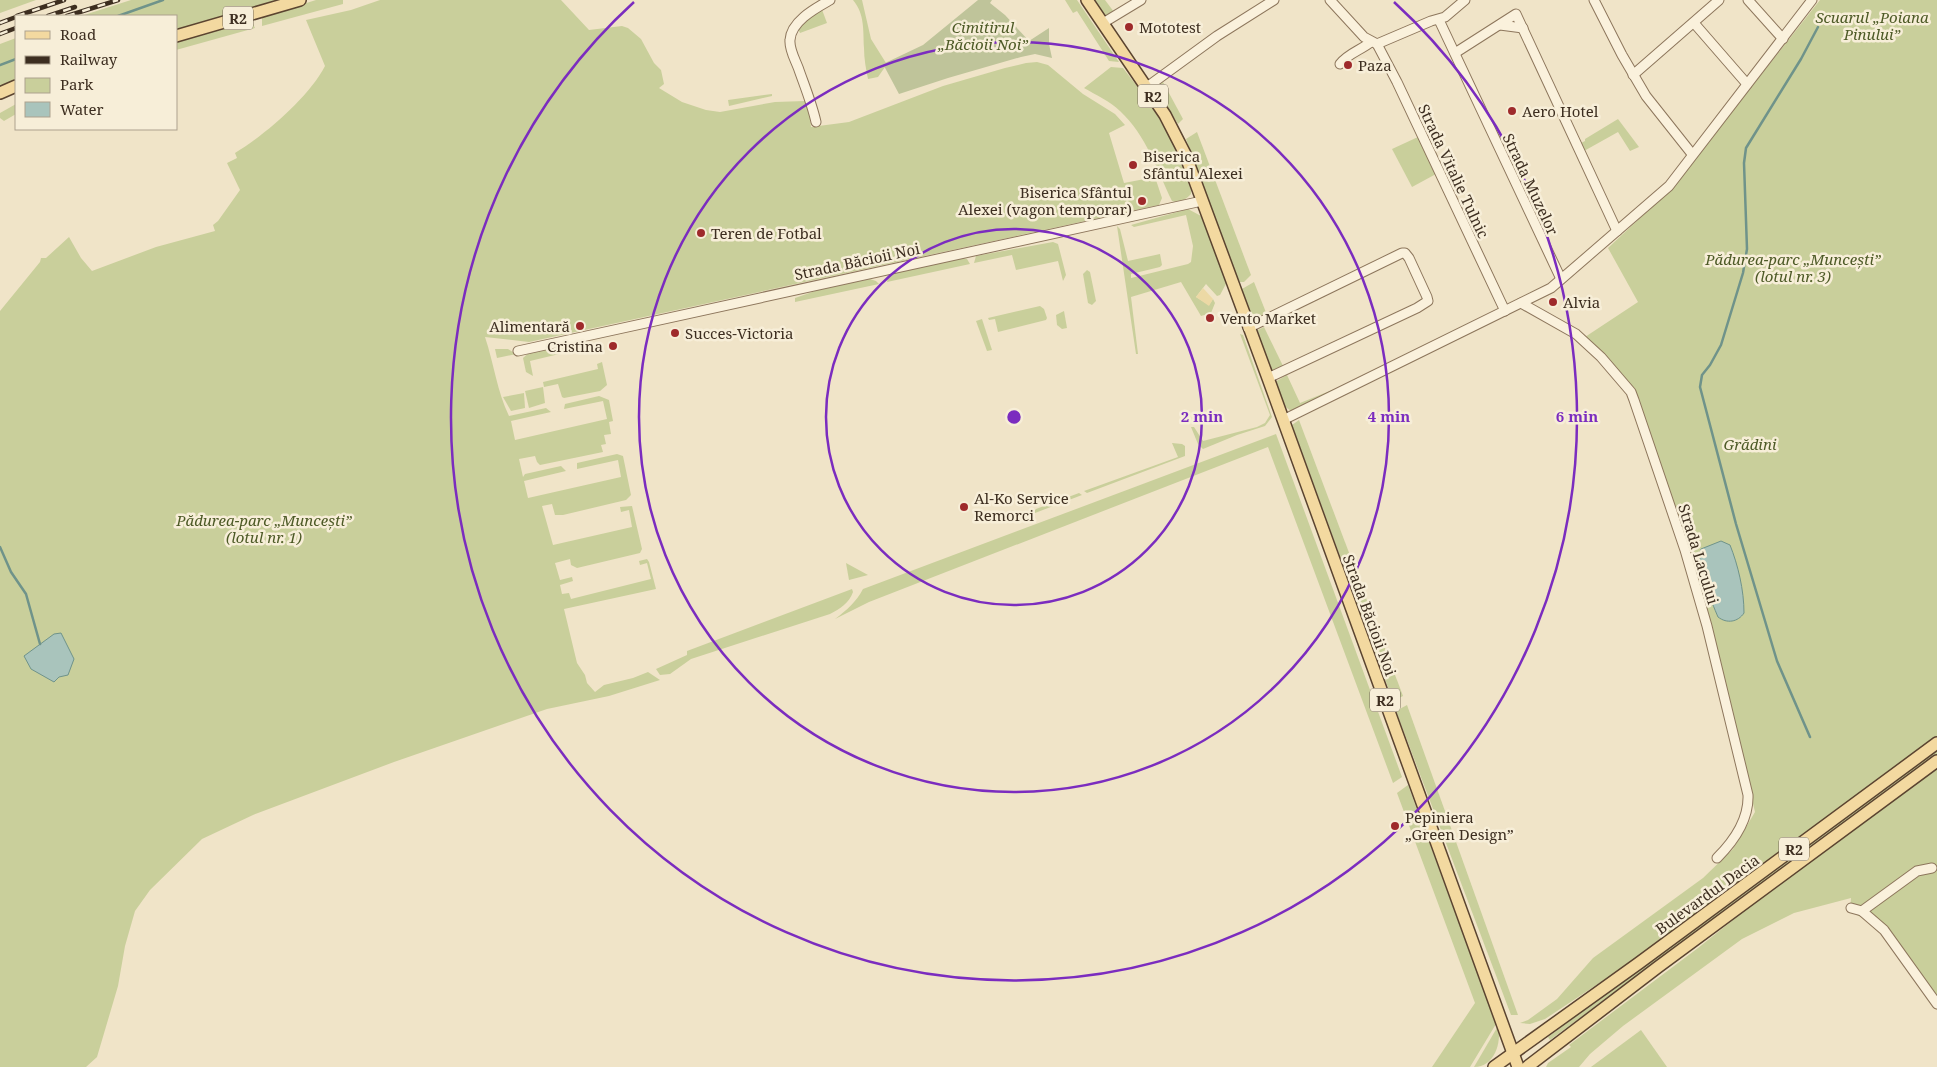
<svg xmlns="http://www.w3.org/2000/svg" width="1937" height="1067" font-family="'Noto Serif',serif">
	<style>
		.green { fill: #c9cf9b }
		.sand { fill: #ecd9a5 }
		.cemetery { fill: #bfc49a }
		.water { fill: #a9c4bc; stroke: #6f938a }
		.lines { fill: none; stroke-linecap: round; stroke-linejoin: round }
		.stream { stroke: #6f938a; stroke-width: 2.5 }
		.minor-casing { stroke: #8d765c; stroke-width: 11 }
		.major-casing { stroke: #5b4430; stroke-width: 14 }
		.minor { stroke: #faf1dc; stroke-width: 9 }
		.major { stroke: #f3d9a0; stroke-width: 11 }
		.rail-casing { stroke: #3d2e20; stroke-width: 4.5 }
		.rail { stroke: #f7eed8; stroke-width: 2.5; stroke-dasharray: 8; stroke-linecap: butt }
		.ring { fill: none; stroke: #7b2cbf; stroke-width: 2.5 }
		.poi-dot { fill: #9e2a2b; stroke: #f7eed8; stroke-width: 2 }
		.labels { text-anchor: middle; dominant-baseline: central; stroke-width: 5; stroke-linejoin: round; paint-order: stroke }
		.shield { fill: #f7eed8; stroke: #756857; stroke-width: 1 }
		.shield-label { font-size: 14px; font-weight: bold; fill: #3d2e20 }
		.park-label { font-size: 15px; font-style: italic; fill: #4d5a26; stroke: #f7eed8 }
		.poi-label { font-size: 15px; fill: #3d2e20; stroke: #f7eed8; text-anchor: start }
		.street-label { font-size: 15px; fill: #3d2e20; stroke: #f7eed8 }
		.centre { fill: #7b2cbf; stroke: #f7eed8; stroke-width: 2.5 }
		.ring-label { font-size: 15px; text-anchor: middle; font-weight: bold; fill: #7b2cbf; stroke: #f7eed8; stroke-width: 5; stroke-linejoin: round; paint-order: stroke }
	</style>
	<rect width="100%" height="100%" fill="#f0e4c8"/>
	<g class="green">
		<polygon points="0,0 36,0 0,13"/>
		<polygon points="131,0 277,0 176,30 176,16 81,16"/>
		<polygon points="316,0 343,0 343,4 262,26 262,17"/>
		<path d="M380,0H561L589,30L622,26L628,28L641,39L654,63L661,70L664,84L659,88L682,102L706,110L720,112L775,102L805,101L809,105L811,127L849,122L943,86L1005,68L1026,63L1037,62L1048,65L1083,94L1115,114L1125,125L1109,133L1124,183L1155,177L1162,198L1159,205L529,342L485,337C494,364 497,391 509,416L546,408L551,412L511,421L515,440L607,419L603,401L564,409L565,404L599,396L609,400L613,421L609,422L611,434L604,435L606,444L601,445L603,452L540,465L537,462L535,456L519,459L523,477L525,474L561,466L566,471L524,481L528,498L621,477L618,460L577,469V463L617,454L623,456L631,495L626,500L563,515H555L552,504L542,506L553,545L632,527L629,510L621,512L620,507L632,506L642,549L640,553L577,568L571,565L570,559L555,563L560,580L572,577L573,581L560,585L562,594L569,593L571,599L651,579L647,563L640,565L639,561L647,559L649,562L656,589L564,609L577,663L585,675L587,683L595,692L604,685L633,678L648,672L660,680L609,696L547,709L394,762L253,815L202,839L150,890L135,911L125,946L118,986L97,1057L86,1067H0V311L40,262L41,258H46L69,237L81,258L92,271L156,247L215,231L213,225L218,221L240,190L227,163L237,158L235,153C265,135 309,97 325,66L306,20L351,10Z"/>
		<path d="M853,0H862L871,39L886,63L884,64L885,67L878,77L868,79C866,69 864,59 864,48C863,31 865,14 853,0Z"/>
		<polygon points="1065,0 1077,0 1119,62 1109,61 1077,11 1073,13"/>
		<polygon points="1094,0 1105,0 1114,12 1107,17"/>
		<polygon points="1820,0 1937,0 1937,736 1637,958 1545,1019 1530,1024 1520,1023 1528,1020 1557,999 1593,958 1703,878 1733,849 1755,812 1714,636 1691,552 1635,392 1585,337 1638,302 1608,248 1671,189"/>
		<polygon points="821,7 827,23 800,33 798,29 803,22"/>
		<polygon points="247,22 253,24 255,28 176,50 176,42"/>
		<polygon points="16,38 16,80 0,87 0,44"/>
		<path d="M1111,67L1123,68C1138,87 1153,107 1165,129C1176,148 1183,169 1191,190V194C1186,199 1180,204 1172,201C1157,170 1146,135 1120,111C1110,101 1096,95 1084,88Z"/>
		<polygon points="1163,82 1183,119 1178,124 1155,87"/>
		<polygon points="772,94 772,96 729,106 728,100"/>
		<polygon points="16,104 16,114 4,121 0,118 0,113"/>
		<polygon points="1618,119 1639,147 1630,151 1618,132 1584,151 1581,143 1585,141 1585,139"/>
		<polygon points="1197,132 1251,275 1244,282 1240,282 1233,270 1186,139"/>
		<polygon points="1418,137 1436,174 1412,187 1392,149"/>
		<polygon points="1188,209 1201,216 1227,282 1220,295 1217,296 1206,284 1196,297 1209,305 1213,299 1215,303 1211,313 1201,316 1181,282 1131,297 1138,354 1136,354 1117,226 1120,229 1128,261 1160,254 1162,265 1160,267 1131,274 1131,278 1188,264 1191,262 1193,246 1186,215 1134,227 1131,225"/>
		<polygon points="1053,242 1058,244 1066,275 1063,281 1058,261 1016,270 1012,255 974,263 976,256"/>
		<polygon points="963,258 967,259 970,264 887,282 888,277 891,274"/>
		<polygon points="1087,270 1090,272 1096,301 1092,305 1088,303 1083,274"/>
		<polygon points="870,279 876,281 879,284 795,302 795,298 818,290"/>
		<polygon points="1254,282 1267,315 1253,320 1242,289"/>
		<polygon points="1040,306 1044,309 1047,318 1046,320 998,332 995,319 989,320 988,318"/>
		<polygon points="1064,311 1067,328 1062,329 1057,325 1056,315"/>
		<polygon points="982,319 992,350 987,351 976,321"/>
		<polygon points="1264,327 1284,368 1271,371 1256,331"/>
		<polygon points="1240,334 1243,335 1272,417 1265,426 1237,435 1203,449 1198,444 1191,427 1194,427 1203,441 1257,427 1265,423 1270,415"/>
		<path d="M579,342L581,345L580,349L530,361L533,376L526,372L523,358C536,345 562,345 579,342Z"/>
		<polygon points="495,349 508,349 516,354 497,358"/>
		<polygon points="602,362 607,385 600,391 564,398 562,397 558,384 544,387 543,382 598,369 597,364"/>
		<polygon points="1287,375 1300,403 1342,386 1342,387 1297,410 1291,411 1283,405 1275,382"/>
		<polygon points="543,387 545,403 529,408 525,391"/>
		<polygon points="524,393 525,408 511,411 503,397"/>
		<polygon points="1299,420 1403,696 1393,701 1292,425"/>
		<path d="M1276,434L1402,777L1393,783L1268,447L869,602L835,619C847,610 856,602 863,589Z"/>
		<polygon points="1172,443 1182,444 1185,446 1185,456 1087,493 1084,491 1178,457"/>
		<polygon points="1079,493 1082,495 1035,513 1033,512 1036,509"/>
		<polygon points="846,563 868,575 849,580"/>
		<path d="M852,589L853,592C849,603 840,609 830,614L691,659L670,674L660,675L656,669L687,655V651Z"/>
		<polygon points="1407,705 1518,1015 1511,1015 1396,711"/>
		<polygon points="1937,749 1937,754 1550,1040 1548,1037"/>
		<polygon points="1937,767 1937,1010 1877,928 1864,919 1850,911 1851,898 1794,913 1742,939 1623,1026 1590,1054 1579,1067 1546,1067 1548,1063 1571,1047 1569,1045 1698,948 1773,888"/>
		<polygon points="1408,785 1496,1024 1470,1067 1432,1067 1475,1003 1397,793"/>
		<path d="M1498,1026C1502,1043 1494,1067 1474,1067Z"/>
		<polygon points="1641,1030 1667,1067 1591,1067"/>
	</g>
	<polygon class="sand" points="1203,288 1213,299 1209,306 1196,297"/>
	<polygon class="cemetery" points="978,0 992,0 990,3 1005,15 1029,41 1049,28 1049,44 1052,58 1035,54 1021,57 948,78 899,94 883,64 923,45"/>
	<g class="water">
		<path d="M1721,541L1730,545C1738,565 1744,590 1744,613C1738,622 1727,624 1718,617C1712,603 1695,563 1701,549Z"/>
		<polygon points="61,633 74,659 68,675 59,677 54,682 31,669 24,656 54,634"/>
	</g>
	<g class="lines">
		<g class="stream">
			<polyline points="118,16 163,0"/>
			<polyline points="0,65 16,59"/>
			<polyline points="0,547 11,572 26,594 40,644"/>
			<polyline points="1810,737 1777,661 1736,524 1700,387 1702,375 1710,365 1721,345 1743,273 1747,249 1744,163 1746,148 1801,59 1818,27"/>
		</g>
		<defs>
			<g id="minor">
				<polyline points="1330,0 1364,37 1377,44"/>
				<polyline points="1594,0 1622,55 1646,96 1692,154"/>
				<polyline points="1748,0 1783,39"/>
				<polyline points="1439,20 1561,279"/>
				<polyline points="1103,23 1141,0"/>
				<polyline points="1694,23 1747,84"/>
				<polyline points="1500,25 1523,28"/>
				<polyline points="1377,44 1397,82 1505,311"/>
				<polyline points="1377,44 1431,21 1445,17 1465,0"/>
				<polyline points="1455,53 1516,14 1617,231"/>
				<path d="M1340,64C1347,54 1361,50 1371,42"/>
				<polyline points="1633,75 1719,0"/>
				<polyline points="1147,87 1217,36 1274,0"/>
				<path d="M816,122C812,104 805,87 799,70C796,61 789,50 790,40C791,21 816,8 830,0"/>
				<path d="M1521,303L1576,334L1601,357L1631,392L1634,400L1685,550L1707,626L1748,795C1749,820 1734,841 1717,858"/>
				<polyline points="1248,328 1402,253 1405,253 1409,258 1427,297 1428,301 1417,308 1268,378"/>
				<polyline points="518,351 1202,201"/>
				<polyline points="1283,420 1551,288 1669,186 1812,0"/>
				<polyline points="1851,908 1862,911 1884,930 1937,1004"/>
				<polyline points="1862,911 1917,871 1932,868"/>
			</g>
			<g id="major">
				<polyline points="1087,0 1165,115 1185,154 1268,378 1518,1067"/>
				<polyline points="176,36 300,0"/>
				<polyline points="0,93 16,86"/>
				<polyline points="1494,1067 1639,963 1937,743"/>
				<polyline points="1527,1067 1658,967 1937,761"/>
			</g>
		</defs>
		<use href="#minor" class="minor-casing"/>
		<use href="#major" class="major-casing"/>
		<use href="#minor" class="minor"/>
		<use href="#major" class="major"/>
		<defs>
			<g id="rail">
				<polyline points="17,16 64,0"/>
				<polyline points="48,16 75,7"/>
				<polyline points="67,16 118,0"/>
				<polyline points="0,23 16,17"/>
				<polyline points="0,34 16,28"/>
			</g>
		</defs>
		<use href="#rail" class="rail-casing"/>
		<use href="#rail" class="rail"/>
	</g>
	<g class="ring">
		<circle cx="1014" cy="417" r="188"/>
		<circle cx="1014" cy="417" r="375"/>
		<path d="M1394 2A563 563 0 1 1 634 2"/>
	</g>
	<g class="poi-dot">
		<circle cx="1129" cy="27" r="5"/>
		<circle cx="1348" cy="65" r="5"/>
		<circle cx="1512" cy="111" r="5"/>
		<circle cx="1133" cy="165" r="5"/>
		<circle cx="1142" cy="201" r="5"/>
		<circle cx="701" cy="233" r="5"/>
		<circle cx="1553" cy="302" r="5"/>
		<circle cx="1210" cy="318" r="5"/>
		<circle cx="580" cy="326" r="5"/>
		<circle cx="675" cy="333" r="5"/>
		<circle cx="613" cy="346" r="5"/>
		<circle cx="964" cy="507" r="5"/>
		<circle cx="1395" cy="826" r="5"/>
	</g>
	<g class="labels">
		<g class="shield">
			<rect x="223" y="6.5" width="30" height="23" rx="4"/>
			<rect x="1138" y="84.5" width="30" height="23" rx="4"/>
			<rect x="1370" y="688.5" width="30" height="23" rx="4"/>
			<rect x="1779" y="837.5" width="30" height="23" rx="4"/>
		</g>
		<g class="shield-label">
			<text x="238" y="18">R2</text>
			<text x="1153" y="96">R2</text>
			<text x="1385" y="700">R2</text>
			<text x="1794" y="849">R2</text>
		</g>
		<g class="park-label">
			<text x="1872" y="17">Scuarul „Poiana<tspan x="1872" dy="17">Pinului”</tspan></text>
			<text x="983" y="27">Cimitirul<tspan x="983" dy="17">„Băcioii Noi”</tspan></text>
			<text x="1793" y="259">Pădurea-parc „Muncești”<tspan x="1793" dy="17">(lotul nr. 3)</tspan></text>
			<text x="1750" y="444">Grădini</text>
			<text x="264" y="520">Pădurea-parc „Muncești”<tspan x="264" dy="17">(lotul nr. 1)</tspan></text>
		</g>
		<g class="poi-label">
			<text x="1139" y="27">Mototest</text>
			<text x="1358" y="65">Paza</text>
			<text x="1522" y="111">Aero Hotel</text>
			<text x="1143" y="156">Biserica<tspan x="1143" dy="17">Sfântul Alexei</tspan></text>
			<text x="1132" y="192" text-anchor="end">Biserica Sfântul<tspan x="1132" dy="17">Alexei (vagon temporar)</tspan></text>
			<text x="711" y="233">Teren de Fotbal</text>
			<text x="1563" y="302">Alvia</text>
			<text x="1220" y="318">Vento Market</text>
			<text x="570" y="326" text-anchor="end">Alimentară</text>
			<text x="685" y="333">Succes-Victoria</text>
			<text x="603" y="346" text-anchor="end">Cristina</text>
			<text x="974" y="498">Al-Ko Service<tspan x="974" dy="17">Remorci</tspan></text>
			<text x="1405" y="817">Pepiniera<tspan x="1405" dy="17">„Green Design”</tspan></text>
		</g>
		<g class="street-label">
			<text transform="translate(1454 171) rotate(65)">Strada Vitalie Tulnic</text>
			<text transform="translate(1531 184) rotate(65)">Strada Muzelor</text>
			<text transform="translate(857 261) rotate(-12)">Strada Băcioii Noi</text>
			<text transform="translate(1699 554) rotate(73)">Strada Lacului</text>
			<text transform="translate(1370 615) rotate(70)">Strada Băcioii Noi</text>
			<text transform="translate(1707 894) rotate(-36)">Bulevardul Dacia</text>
		</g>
	</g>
	<circle cx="1014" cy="417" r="8" class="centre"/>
	<g class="ring-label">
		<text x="1202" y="422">2 min</text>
		<text x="1389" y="422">4 min</text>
		<text x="1577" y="422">6 min</text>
	</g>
	<rect x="15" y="15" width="162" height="115" fill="#f7eed8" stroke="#ada18e"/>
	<rect x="25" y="31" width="25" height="8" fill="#f3d9a0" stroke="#ada18e"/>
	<text x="60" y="40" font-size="15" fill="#3d2e20">Road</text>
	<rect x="25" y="56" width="25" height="8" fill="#3d2e20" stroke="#ada18e"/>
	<text x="60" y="65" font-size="15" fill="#3d2e20">Railway</text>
	<rect x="25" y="78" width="25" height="15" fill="#c9cf9b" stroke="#ada18e"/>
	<text x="60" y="90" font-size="15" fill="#3d2e20">Park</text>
	<rect x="25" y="102" width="25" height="15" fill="#a9c4bc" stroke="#ada18e"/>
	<text x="60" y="115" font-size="15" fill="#3d2e20">Water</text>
</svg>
